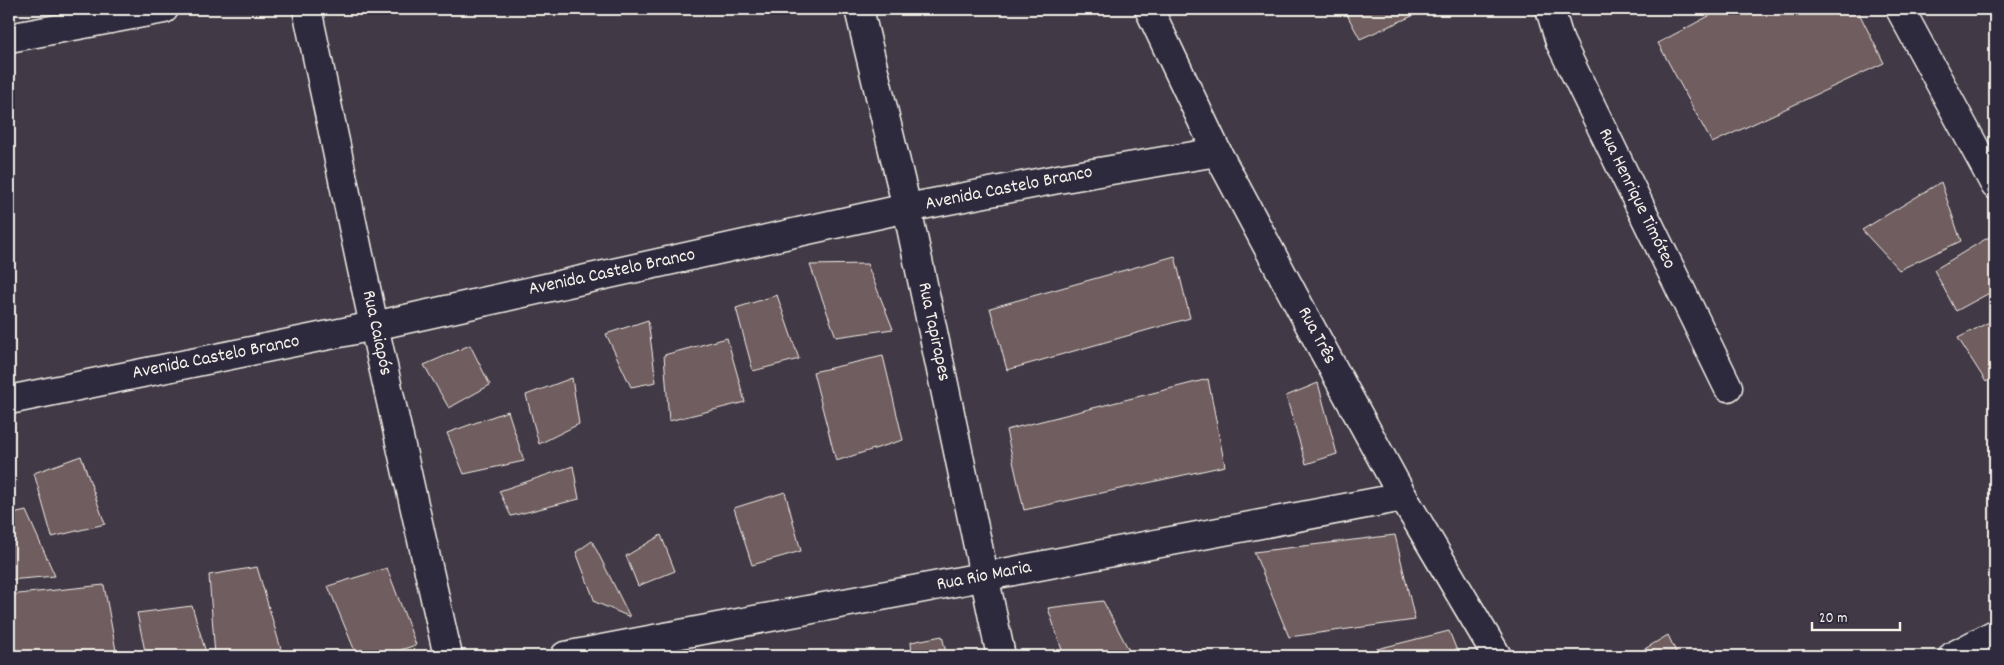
<svg xmlns="http://www.w3.org/2000/svg" width="2004" height="665" font-family="Dekko,sans-serif">
	<style>
		.building { fill: #705d5e; stroke: #f4f1e8 }
		.lines { fill: none; stroke-linecap: round; stroke-linejoin: round }
		.street-casing { stroke: #f4f1e8; stroke-width: 31 }
		.street { stroke: #2f2a3d; stroke-width: 28 }
		.labels { text-anchor: middle; dominant-baseline: central; stroke-width: 4; stroke-linejoin: round; paint-order: stroke }
		.street-label { font-size: 19px; fill: #f4f1e8; stroke: #2f2a3d }
	</style>
	<rect width="100%" height="100%" fill="#423947"/>
	<filter id="ink" filterUnits="userSpaceOnUse"><feTurbulence type="fractalNoise" baseFrequency=".02" numOctaves="2"/><feDisplacementMap in="SourceGraphic" scale="10" xChannelSelector="R" yChannelSelector="G"/><feConvolveMatrix kernelMatrix="1 2 1 2 8 2 1 2 1" color-interpolation-filters="sRGB"/></filter>
	<g filter="url(#ink)">
		<g class="building">
			<polygon points="1344,9 1428,9 1360,39"/>
			<polygon points="1722,9 1857,9 1884,63 1712,143 1658,43"/>
			<polygon points="1941,182 1961,241 1899,270 1862,230"/>
			<polygon points="1994,234 1995,237 1995,290 1956,311 1934,270"/>
			<polygon points="1175,256 1190,318 1007,370 990,308"/>
			<polygon points="867,264 893,329 836,337 810,265"/>
			<polygon points="777,295 799,359 753,371 736,308"/>
			<polygon points="1995,319 1995,376 1986,382 1958,338"/>
			<polygon points="648,320 656,382 631,387 606,334"/>
			<polygon points="727,338 745,402 669,421 664,355"/>
			<polygon points="470,345 490,385 449,408 424,365"/>
			<polygon points="883,356 903,440 836,461 813,372"/>
			<polygon points="572,378 579,424 539,444 526,395"/>
			<polygon points="1208,379 1225,466 1024,510 1006,430"/>
			<polygon points="1318,383 1337,454 1306,464 1286,396"/>
			<polygon points="508,411 524,461 464,474 447,433"/>
			<polygon points="81,456 105,524 52,537 34,473"/>
			<polygon points="573,466 579,499 511,516 499,491"/>
			<polygon points="785,492 801,551 752,565 734,508"/>
			<polygon points="26,511 55,576 9,580 9,515"/>
			<polygon points="661,535 675,571 638,586 626,556"/>
			<polygon points="1395,535 1415,620 1289,637 1254,552"/>
			<polygon points="592,541 630,617 595,602 576,552"/>
			<polygon points="257,567 283,656 215,656 209,575"/>
			<polygon points="387,568 416,645 382,656 357,656 328,586"/>
			<polygon points="104,585 117,656 9,656 9,595"/>
			<polygon points="1103,601 1132,656 1064,656 1048,608"/>
			<polygon points="192,606 207,656 146,656 137,613"/>
			<polygon points="1449,631 1459,656 1366,656 1365,652"/>
			<polygon points="1668,635 1678,656 1633,656"/>
			<polygon points="942,636 947,656 912,656 911,642"/>
		</g>
		<g class="lines">
			<defs>
				<g id="street">
					<polyline points="307,9 374,326 448,656"/>
					<polyline points="859,9 907,208 1001,656"/>
					<polyline points="1149,9 1217,152 1310,326 1403,497 1497,656"/>
					<polyline points="1550,9 1560,42 1728,387"/>
					<polyline points="1900,9 1995,185"/>
					<polyline points="9,38 164,9"/>
					<polyline points="9,400 374,326 907,208 1058,179 1217,152"/>
					<polyline points="565,656 1403,497"/>
					<polyline points="1953,656 1995,634"/>
				</g>
			</defs>
			<use href="#street" class="street-casing"/>
			<use href="#street" class="street"/>
		</g>
	</g>
	<g class="labels">
		<g class="street-label">
			<text transform="translate(1009 189) rotate(-11)">Avenida Castelo Branco</text>
			<text transform="translate(1636 199) rotate(64)">Rua Henrique Timóteo</text>
			<text transform="translate(612 273) rotate(-12)">Avenida Castelo Branco</text>
			<text transform="translate(933 332) rotate(78)">Rua Tapirapes</text>
			<text transform="translate(376 333) rotate(78)">Rua Caiapós</text>
			<text transform="translate(1316 336) rotate(62)">Rua Três</text>
			<text transform="translate(216 358) rotate(-11)">Avenida Castelo Branco</text>
			<text transform="translate(984 577) rotate(-11)">Rua Rio Maria</text>
		</g>
	</g>
	<rect width="2004" height="665" fill="none" stroke="#2f2a3d" stroke-width="30"/>
	<rect x="15" y="15" width="1974" height="635" fill="none" stroke="#f4f1e8" stroke-width="2" filter="url(#ink)"/>
	<path d="M1812 622v8h88v-8" fill="none" stroke="#f4f1e8" stroke-width="2.5"/>
	<text x="1819" y="622" font-size="15" fill="#f4f1e8" stroke="#2f2a3d" stroke-width="4" paint-order="stroke">20 m</text>
</svg>
